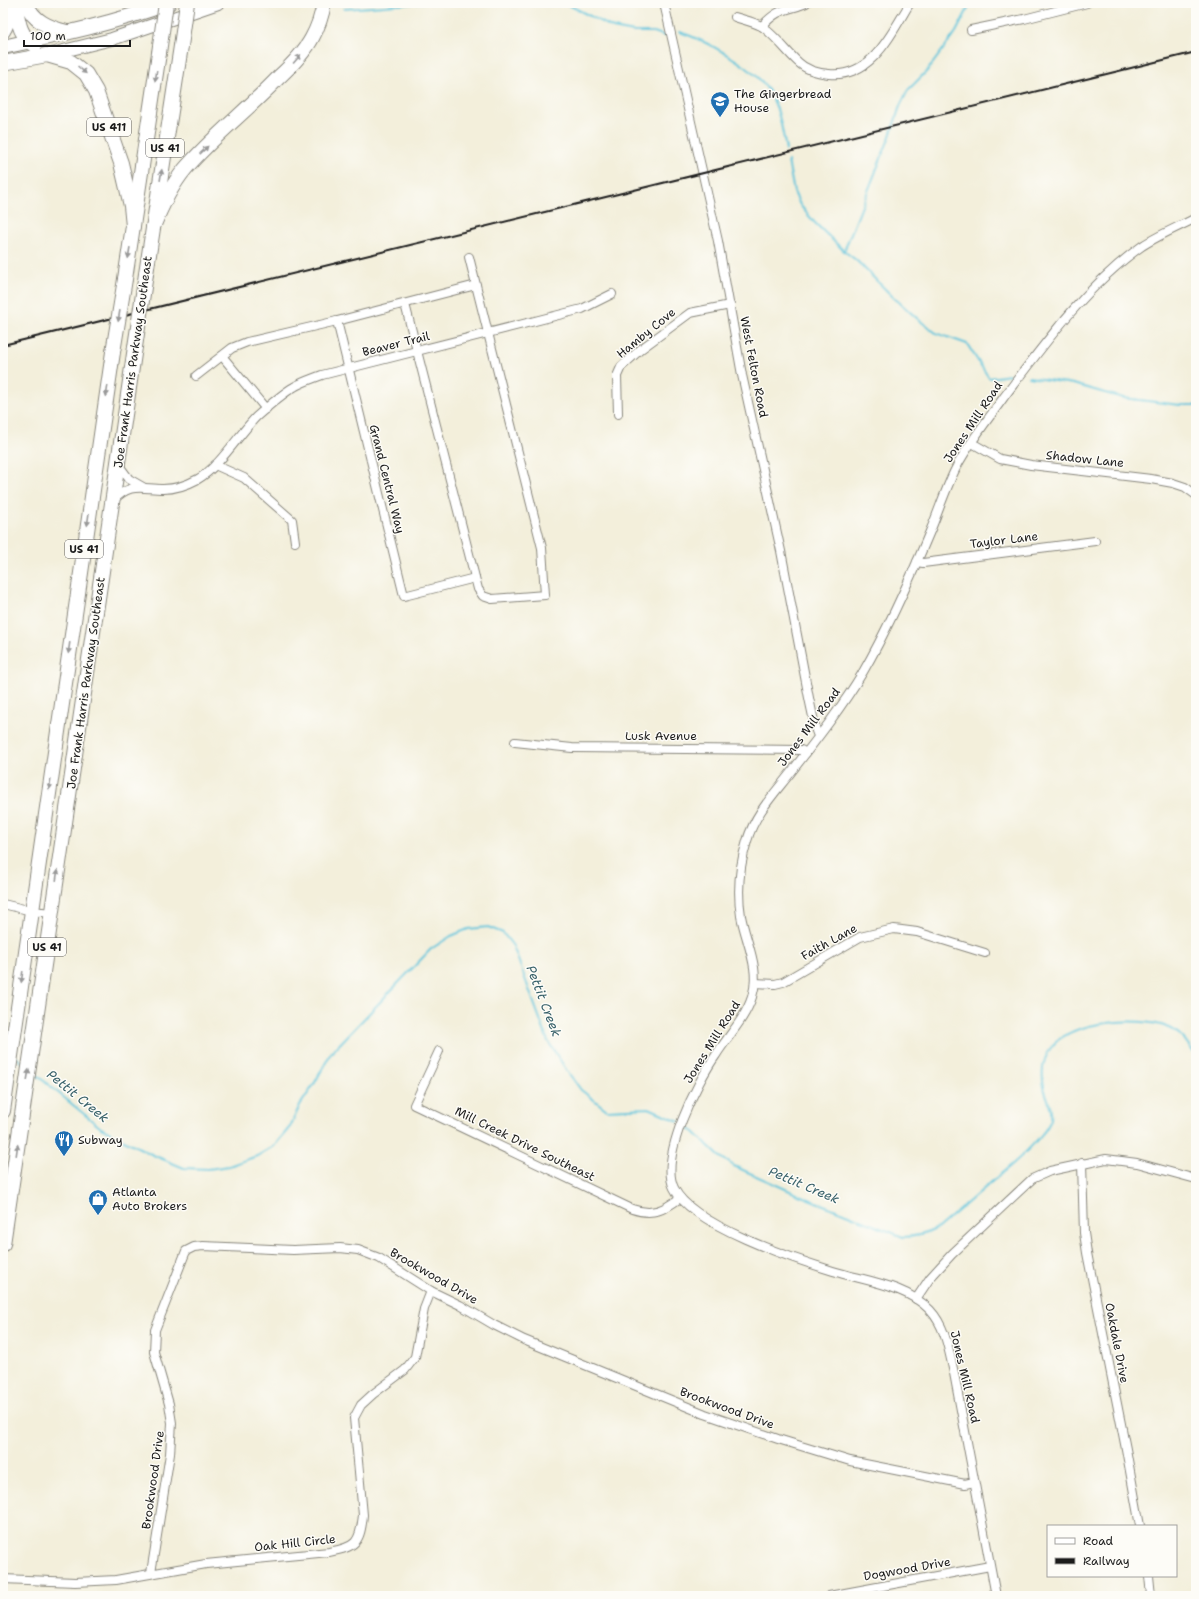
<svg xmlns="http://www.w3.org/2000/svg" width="1199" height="1599" font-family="'Shantell Sans',sans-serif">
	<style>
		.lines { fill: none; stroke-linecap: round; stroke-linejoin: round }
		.stream { stroke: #5fc5dc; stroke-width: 2 }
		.street-casing { stroke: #88867c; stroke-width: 10 }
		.primary-casing { stroke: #88867c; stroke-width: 14 }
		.highway-casing { stroke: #88867c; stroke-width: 16 }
		.street { stroke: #fff; stroke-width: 8 }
		.primary { stroke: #fff; stroke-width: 12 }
		.highway { stroke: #fff; stroke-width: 14 }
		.rail { stroke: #1c1c1c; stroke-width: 2 }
		.highway-bridge-casing { stroke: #88867c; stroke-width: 16; stroke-linecap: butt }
		.highway-bridge { stroke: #fff; stroke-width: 14 }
		.oneway { fill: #999 }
		.labels { text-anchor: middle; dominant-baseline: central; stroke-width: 3; stroke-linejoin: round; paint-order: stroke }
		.shield { fill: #fdfcf7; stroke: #605f5e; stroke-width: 1 }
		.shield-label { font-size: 11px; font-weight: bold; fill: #1c1c1c }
		.poi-label { font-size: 12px; fill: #1c1c1c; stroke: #fdfcf7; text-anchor: start }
		.street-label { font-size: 12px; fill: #1c1c1c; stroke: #fdfcf7 }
		.water-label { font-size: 13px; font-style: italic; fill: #376069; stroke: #fdfcf7 }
	</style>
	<rect width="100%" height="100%" fill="#fdfcf7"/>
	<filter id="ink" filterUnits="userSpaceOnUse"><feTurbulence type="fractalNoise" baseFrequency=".025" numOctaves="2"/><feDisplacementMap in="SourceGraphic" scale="8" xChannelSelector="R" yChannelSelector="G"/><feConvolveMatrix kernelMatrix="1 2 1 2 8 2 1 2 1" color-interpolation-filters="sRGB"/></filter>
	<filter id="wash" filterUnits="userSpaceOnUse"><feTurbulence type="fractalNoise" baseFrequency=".012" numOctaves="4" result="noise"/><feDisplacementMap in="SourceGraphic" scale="16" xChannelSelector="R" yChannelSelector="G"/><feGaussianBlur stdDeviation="0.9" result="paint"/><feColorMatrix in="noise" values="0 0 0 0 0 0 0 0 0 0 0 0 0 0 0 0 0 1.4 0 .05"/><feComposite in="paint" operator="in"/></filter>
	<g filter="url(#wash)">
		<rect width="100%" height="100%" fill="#f3efdb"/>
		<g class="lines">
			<g class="stream">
				<polyline points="565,3 613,28 634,32 654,32 665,36"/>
				<polyline points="344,9 423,3"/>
				<path d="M680,32C706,41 745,62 763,83C778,101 782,127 786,150"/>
				<polyline points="788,161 794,192 800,205 814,222 844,251 856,260 892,296 919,320 936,333 967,344 989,378 1010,375"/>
				<polyline points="844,251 890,136 900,106 908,90 927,71 956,32 971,3"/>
				<polyline points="1029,377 1073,384 1123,398 1180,405 1196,405"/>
				<polyline points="16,1057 24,1064"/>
				<polyline points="33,1072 101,1128 153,1155 184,1168 208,1169 229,1166 257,1156 274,1146 290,1127 300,1105 313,1086 331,1053 431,949 451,936 468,929 488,927 503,933 513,946 548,1041 567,1071 581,1090 607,1110 649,1108 679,1121"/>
				<path d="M684,1125L694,1132L719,1156L734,1166L799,1195L903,1237C916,1237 926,1234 938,1228C958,1211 977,1195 996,1178C1012,1165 1029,1151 1042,1134C1045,1131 1050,1123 1051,1119C1053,1106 1046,1098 1044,1087C1041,1073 1043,1058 1052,1046C1073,1021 1137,1016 1167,1027C1181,1032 1188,1044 1196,1056"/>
			</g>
		</g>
	</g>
	<g filter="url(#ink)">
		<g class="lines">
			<defs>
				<g id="street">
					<polyline points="664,3 718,241 742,375 781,551 809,698 816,731 818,736"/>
					<path d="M735,17C744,20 754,22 761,26C773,33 787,52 798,62C806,70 818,73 829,74C872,78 891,34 910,3"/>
					<path d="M762,26C780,7 784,12 806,3"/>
					<polyline points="971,30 1024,19 1087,3"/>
					<polyline points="469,257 476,285"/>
					<polyline points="337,321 404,596 475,578"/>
					<polyline points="222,356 266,409"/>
					<polyline points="196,376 232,348 247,342 337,321 476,285 542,548 545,595 492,599 483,596 478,589 405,304"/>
					<polyline points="618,414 617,376 621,367 641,349 690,313 730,305"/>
					<polyline points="972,443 1000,459 1031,465 1151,479 1173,483 1185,487 1196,495"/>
					<polyline points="118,464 129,479 143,487"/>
					<polyline points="215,465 244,478 292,520 295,542"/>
					<path d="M113,501C130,482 141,489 163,489C175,489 187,485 198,479C219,467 238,436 256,417C265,409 283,393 294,387C302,382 312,379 322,375L582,309L612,294"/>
					<polyline points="917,562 923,563 1095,541"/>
					<polyline points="515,742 572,748 801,750 806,753"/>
					<polyline points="3,904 32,911 52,913"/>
					<polyline points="755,983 775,984 783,982 860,937 894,929 917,932 985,953"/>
					<path d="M439,1051L414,1105L632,1209C653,1216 664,1210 680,1198"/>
					<polyline points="1082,1163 1084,1233 1087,1253 1126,1449 1140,1526"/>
					<polyline points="916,1299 930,1278 952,1254 1032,1179 1050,1171 1106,1159 1137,1163 1196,1179"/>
					<polyline points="151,1573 170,1454 172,1423 169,1404 154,1352 155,1330 186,1251 194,1247 203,1246 293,1250 340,1248 358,1250 379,1258 431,1291 460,1305 494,1325 524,1340 705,1414 778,1439 850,1461 965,1484 974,1482"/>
					<polyline points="1149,1576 1151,1596"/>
					<path d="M3,1579L75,1582L116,1580L206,1564L329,1552C356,1547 360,1543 363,1515L354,1418L361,1405L373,1394L405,1370L415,1357L424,1309L431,1291"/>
					<polyline points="829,1596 990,1566"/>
					<path d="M996,1596L954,1373C949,1352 946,1327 930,1310C906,1285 865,1281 833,1271C794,1259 691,1225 674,1188C659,1157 697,1082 716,1055C728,1036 745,1019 752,997C761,969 746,943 741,916C737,891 740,864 747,841C755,813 775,793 792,771C817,739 842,707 863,672C889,627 911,577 931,529C939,510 945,491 954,472C967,445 987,421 1004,397C1044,344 1088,284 1142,246C1159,235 1178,227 1196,218"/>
				</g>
				<polyline id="primary" points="47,55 112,39 218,3"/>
				<g id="highway">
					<path d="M15,3C18,19 19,37 35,45"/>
					<path d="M26,3C33,21 49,28 67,32"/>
					<path d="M3,31C9,22 9,14 6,3"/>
					<path d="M3,47C59,35 115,23 169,3"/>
					<polyline points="3,63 47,55 71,62 86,74 96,91 121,163 131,206 133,226"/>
					<path d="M153,227C161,207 171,186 185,169C213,136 249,109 279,77C292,65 304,53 312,38C318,27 322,15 324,3"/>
					<polyline points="146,274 181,46"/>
					<polyline points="125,279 159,53"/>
					<polyline points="3,1111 113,352"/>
					<polyline points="3,1244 135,347"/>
				</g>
			</defs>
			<use href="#street" class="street-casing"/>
			<use href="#primary" class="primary-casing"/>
			<use href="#highway" class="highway-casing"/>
			<use href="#street" class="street"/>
			<use href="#primary" class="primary"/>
			<use href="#highway" class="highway"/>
			<polyline class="rail" points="3,345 1196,52"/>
			<defs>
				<g id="highway-bridge">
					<polyline points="181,46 187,3"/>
					<polyline points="159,53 166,3"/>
					<polyline points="135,347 146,274"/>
					<polyline points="113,352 125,279"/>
				</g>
			</defs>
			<use href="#highway-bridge" class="highway-bridge-casing"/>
			<use href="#highway-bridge" class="highway-bridge"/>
		</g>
		<defs><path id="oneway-solid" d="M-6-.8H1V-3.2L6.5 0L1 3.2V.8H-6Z"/></defs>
		<g class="oneway">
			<use href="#oneway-solid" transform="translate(297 59) rotate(-49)"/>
			<use href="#oneway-solid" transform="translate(82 70) rotate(42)"/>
			<use href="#oneway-solid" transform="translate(156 76) rotate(98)"/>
			<use href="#oneway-solid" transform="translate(204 150) rotate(-44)"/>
			<use href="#oneway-solid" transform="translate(161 175) rotate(-81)"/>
			<use href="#oneway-solid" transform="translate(129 253) rotate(99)"/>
			<use href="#oneway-solid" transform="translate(119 316) rotate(99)"/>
			<use href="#oneway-solid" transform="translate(107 391) rotate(98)"/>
			<use href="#oneway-solid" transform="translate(88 520) rotate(98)"/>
			<use href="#oneway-solid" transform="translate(69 648) rotate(98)"/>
			<use href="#oneway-solid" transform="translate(50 784) rotate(98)"/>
			<use href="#oneway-solid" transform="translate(57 875) rotate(-82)"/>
			<use href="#oneway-solid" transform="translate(22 977) rotate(98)"/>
			<use href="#oneway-solid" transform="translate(28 1075) rotate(-81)"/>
			<use href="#oneway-solid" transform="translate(17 1150) rotate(-82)"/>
		</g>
	</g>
	<defs>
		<symbol id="school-pin" viewBox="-11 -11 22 30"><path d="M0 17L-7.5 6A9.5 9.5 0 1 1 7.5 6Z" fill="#1f6fb2" stroke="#fdfcf7"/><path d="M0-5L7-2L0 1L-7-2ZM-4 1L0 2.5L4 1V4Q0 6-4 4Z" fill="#fff"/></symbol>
		<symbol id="restaurant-pin" viewBox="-11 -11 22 30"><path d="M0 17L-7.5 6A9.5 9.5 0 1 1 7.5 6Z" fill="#1f6fb2" stroke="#fdfcf7"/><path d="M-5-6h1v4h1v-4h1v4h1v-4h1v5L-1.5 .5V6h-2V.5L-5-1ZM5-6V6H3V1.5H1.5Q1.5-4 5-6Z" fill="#fff"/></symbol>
		<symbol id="shop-pin" viewBox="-11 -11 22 30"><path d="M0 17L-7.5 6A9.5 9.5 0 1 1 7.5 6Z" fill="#1f6fb2" stroke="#fdfcf7"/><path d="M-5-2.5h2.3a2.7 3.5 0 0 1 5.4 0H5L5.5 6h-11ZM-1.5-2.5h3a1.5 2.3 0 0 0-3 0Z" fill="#fff"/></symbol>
	</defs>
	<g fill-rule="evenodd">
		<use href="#school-pin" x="709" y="90" width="22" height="30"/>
		<use href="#restaurant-pin" x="53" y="1129" width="22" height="30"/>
		<use href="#shop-pin" x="87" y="1188" width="22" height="30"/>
	</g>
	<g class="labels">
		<g class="shield">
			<rect x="87" y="118" width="44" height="18" rx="3"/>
			<rect x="146" y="139" width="38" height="18" rx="3"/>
			<rect x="65" y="540" width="38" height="18" rx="3"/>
			<rect x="28" y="938" width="38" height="18" rx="3"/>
		</g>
		<g class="shield-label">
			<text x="109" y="127">US 411</text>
			<text x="165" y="148">US 41</text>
			<text x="84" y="549">US 41</text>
			<text x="47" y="947">US 41</text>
		</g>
		<g class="poi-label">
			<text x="734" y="94">The Gingerbread<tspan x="734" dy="14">House</tspan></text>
			<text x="78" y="1140">Subway</text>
			<text x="112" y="1192">Atlanta<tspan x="112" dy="14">Auto Brokers</tspan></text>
		</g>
		<g class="street-label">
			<text transform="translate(646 333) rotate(-39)">Hamby Cove</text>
			<text transform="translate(396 344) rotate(-14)">Beaver Trail</text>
			<text transform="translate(133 362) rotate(-82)">Joe Frank Harris Parkway Southeast</text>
			<text transform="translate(754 367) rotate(79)">West Felton Road</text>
			<text transform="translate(973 422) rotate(-56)">Jones Mill Road</text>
			<text transform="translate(1085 459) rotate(6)">Shadow Lane</text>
			<text transform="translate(387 479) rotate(76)">Grand Central Way</text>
			<text transform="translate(1004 540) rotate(-7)">Taylor Lane</text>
			<text transform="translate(86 683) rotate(-82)">Joe Frank Harris Parkway Southeast</text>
			<text transform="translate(809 727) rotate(-53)">Jones Mill Road</text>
			<text x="661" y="736">Lusk Avenue</text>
			<text transform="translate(829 942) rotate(-29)">Faith Lane</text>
			<text transform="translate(712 1042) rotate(-58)">Jones Mill Road</text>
			<text transform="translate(525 1144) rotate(26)">Mill Creek Drive Southeast</text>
			<text transform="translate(434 1276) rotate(30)">Brookwood Drive</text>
			<text transform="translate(1117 1343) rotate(79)">Oakdale Drive</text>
			<text transform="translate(965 1377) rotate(77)">Jones Mill Road</text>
			<text transform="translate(727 1408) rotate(20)">Brookwood Drive</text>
			<text transform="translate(153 1480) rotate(-82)">Brookwood Drive</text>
			<text transform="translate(295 1543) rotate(-6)">Oak Hill Circle</text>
			<text transform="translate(907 1569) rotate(-10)">Dogwood Drive</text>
		</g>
		<g class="water-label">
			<text transform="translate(544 1001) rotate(69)">Pettit Creek</text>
			<text transform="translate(78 1096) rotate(39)">Pettit Creek</text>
			<text transform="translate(804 1185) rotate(23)">Pettit Creek</text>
		</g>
	</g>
	<rect width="1199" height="1599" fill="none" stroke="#fdfcf7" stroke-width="16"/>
	<rect x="1047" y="1525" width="130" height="52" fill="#fdfcf7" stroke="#a3a29f"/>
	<rect x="1055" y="1538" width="20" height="6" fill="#ffffff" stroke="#a3a29f"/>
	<text x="1083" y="1545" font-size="12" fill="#1c1c1c">Road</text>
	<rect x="1055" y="1558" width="20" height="6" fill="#1c1c1c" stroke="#a3a29f"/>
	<text x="1083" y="1565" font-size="12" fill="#1c1c1c">Railway</text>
	<path d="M24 40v6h106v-6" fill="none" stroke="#1c1c1c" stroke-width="2"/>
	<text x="30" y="40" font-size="12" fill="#1c1c1c" stroke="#fdfcf7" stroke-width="3" paint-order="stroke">100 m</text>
</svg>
